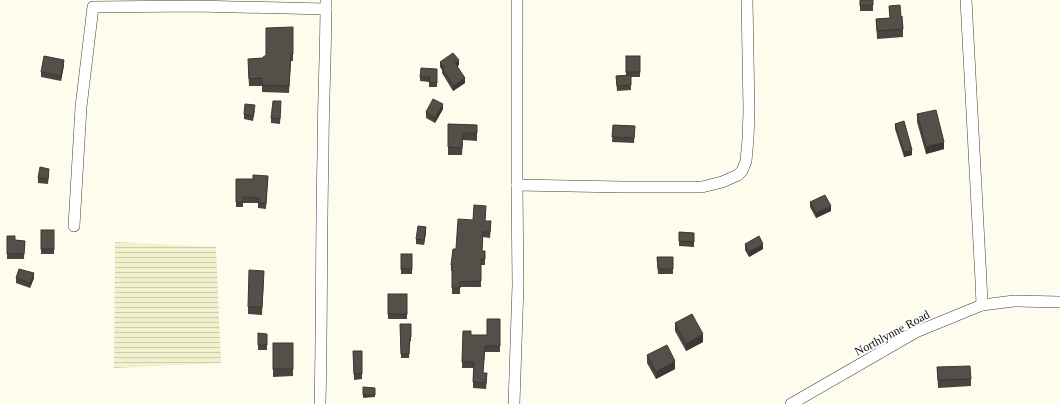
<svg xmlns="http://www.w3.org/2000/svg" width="1060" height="404" font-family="Georgia,serif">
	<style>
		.farmland { fill: url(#farmland-rules) }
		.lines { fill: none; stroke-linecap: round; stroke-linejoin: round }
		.minor-casing { stroke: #3f3f3f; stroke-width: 12 }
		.minor { stroke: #fff; stroke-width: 11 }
		.wall { fill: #48443f }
		.shaded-wall { fill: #3b3733 }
		.building { fill: #544f49; stroke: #3b3733 }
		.labels { text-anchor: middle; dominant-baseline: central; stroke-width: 4; stroke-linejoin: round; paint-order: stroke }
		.street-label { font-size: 12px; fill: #0c0c0c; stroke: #fff }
	</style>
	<defs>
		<pattern id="farmland-rules" width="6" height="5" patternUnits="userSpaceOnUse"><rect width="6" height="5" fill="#f0f2ce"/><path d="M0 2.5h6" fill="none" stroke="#cdceb0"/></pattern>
	</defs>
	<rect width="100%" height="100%" fill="#fefded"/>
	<polygon class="farmland" points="115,242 216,247 221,363 114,368"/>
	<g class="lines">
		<defs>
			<g id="minor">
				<polyline points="966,0 981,281 982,305"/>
				<polyline points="517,185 622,187 702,187 722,182 738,175 742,171 746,161 748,139 749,111 747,0"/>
				<polyline points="74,226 81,107 93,7 195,6 326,9"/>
				<path d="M320,404C322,321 321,238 323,155C323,103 326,52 326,0"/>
				<polyline points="514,404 518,285 517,185 517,0"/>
				<polyline points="791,404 916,332 982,305 1014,301 1060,302"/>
			</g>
		</defs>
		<use href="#minor" class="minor-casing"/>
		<use href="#minor" class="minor"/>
	</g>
	<g class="wall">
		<polygon points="860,0 873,5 873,11 860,11"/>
		<polygon points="889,6 901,17 903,29 903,37 877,39 876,19 890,18"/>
		<polygon points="293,27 293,61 291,61 289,93 262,92 262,86 249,86 248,66 263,58 266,56"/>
		<polygon points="626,56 640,72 640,77 631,77 631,90 617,91 616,76 626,75"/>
		<polygon points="440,62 459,65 457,66 465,83 453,91 442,73 442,70 440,67"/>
		<polygon points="64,65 61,81 41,77 41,72"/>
		<polygon points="437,69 437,87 429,87 429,82 420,81 420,77"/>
		<polygon points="281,106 280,124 271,123 271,118"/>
		<polygon points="443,109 435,123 426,118 426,112"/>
		<polygon points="255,110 253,121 244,119 244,114"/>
		<polygon points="917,114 944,149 926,154 917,122"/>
		<polygon points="448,124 477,125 477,141 463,140 462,155 448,155"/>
		<polygon points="895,124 912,155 904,157 895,129"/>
		<polygon points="613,125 635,126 634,143 612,142"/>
		<polygon points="49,174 48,184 38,183 38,178"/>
		<polygon points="268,176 266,209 258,208 258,203 243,203 243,207 236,207 236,179 253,179"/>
		<polygon points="810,202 831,211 816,218 810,207"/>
		<polygon points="486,212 485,221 491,227 490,238 483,237 482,251 485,251 485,265 481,265 481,287 460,287 460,294 452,294 452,271 451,271 451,265 456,249 473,220"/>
		<rect x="41" y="230" width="13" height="24"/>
		<polygon points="426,232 424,245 416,244 416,239"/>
		<polygon points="679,232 694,233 694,247 679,246"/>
		<polygon points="7,236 15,240 25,241 24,259 7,259"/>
		<polygon points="745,244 763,249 749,257 745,250"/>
		<rect x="401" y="254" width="11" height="20"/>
		<polygon points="657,257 673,257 673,274 658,274"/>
		<polygon points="16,278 34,278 30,288 16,283"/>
		<polygon points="264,278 262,315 248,314 248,307"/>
		<rect x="388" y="294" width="19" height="25"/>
		<polygon points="500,319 500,352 485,352 483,373 487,379 486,389 473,388 473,368 462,368 463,331 471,335 487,335"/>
		<polygon points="675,323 703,342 686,351 675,331"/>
		<polygon points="400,324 411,324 411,341 410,341 409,358 401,358"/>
		<polygon points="267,339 267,350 258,350 258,345"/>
		<polygon points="273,343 293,343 293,376 273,377"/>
		<polygon points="353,351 362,351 362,379 354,380"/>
		<polygon points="647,355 675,369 656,379 647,363"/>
		<polygon points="937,367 971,379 971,386 938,388"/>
		<polygon points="363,387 375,388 375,397 363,398"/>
	</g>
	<g class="shaded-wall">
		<polygon points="64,60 64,65 61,81 61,76"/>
		<polygon points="459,60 459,65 455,68 455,63"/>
		<polygon points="465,78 465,83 453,91 453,86"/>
		<polygon points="443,104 443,109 435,123 435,118"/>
		<polygon points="944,142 944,149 926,154 926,147"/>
		<polygon points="912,150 912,155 904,157 904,152"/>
		<polygon points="831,206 831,211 816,218 816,213"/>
		<polygon points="426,227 426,232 424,245 424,240"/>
		<polygon points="763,244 763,249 749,257 749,252"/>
		<polygon points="34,273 34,278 30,288 30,283"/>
		<polygon points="703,334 703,342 686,351 686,344"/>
		<polygon points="675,361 675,369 656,379 656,372"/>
	</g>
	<g class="building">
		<polygon points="860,0 873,0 873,5 860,6"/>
		<polygon points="900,5 901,17 902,16 903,29 877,31 876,19 890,18 889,6"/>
		<polygon points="293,27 293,54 291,54 289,86 262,85 262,78 249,79 248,59 263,58 264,56 266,56 266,28"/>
		<polygon points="453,53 459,60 455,63 465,78 453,86 442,68 444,68 440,62"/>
		<polygon points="44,56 64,60 61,76 41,72"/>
		<rect x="626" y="56" width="14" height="16"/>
		<polygon points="421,68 437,69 437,83 429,82 430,77 420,77"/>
		<polygon points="631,75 631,85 617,86 616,76"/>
		<polygon points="433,99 443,104 435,118 426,112"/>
		<polygon points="273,101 281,101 280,119 271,118"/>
		<polygon points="245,104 255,105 253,116 244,114"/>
		<polygon points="936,110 944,142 926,147 917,114"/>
		<polygon points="904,121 912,150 904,152 895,124"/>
		<polygon points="448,124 477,125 477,133 463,133 462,148 448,147"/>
		<polygon points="613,125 635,126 634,138 612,137"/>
		<polygon points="40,167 49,169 48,179 38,178"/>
		<polygon points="253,175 268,176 266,204 258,203 259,198 243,197 243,202 236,202 236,179 253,179"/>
		<polygon points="825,195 831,206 816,213 810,202"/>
		<polygon points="474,205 486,206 485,221 491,221 490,232 483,232 482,251 485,251 485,259 481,259 481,281 460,282 460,288 452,288 452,265 451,265 453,249 456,249 458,219 473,220"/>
		<polygon points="418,226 426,227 424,240 416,239"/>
		<rect x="41" y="230" width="13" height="19"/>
		<polygon points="679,232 694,233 694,242 679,241"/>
		<polygon points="7,236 15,236 15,240 25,241 24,254 7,254"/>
		<polygon points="759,236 763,244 749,252 745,244"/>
		<rect x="401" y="254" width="11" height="15"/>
		<polygon points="657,257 673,257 673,269 658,269"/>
		<polygon points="19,269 34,273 30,283 16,278"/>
		<polygon points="249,270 264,271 262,307 248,307"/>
		<rect x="388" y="294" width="19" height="20"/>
		<polygon points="692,314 703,334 686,344 675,323"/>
		<polygon points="487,319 500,319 500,346 485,346 483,373 487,373 486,383 473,382 474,362 462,362 463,331 471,331 471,335 487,335"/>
		<polygon points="400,324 411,324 411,337 410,337 409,354 401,354"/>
		<polygon points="258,333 267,334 267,345 258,345"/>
		<rect x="273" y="343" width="20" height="26"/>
		<polygon points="667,345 675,361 656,372 647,355"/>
		<polygon points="353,351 362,351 362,374 354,374"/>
		<polygon points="970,366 971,379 938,380 937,367"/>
		<polygon points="363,387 375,388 375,395 363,395"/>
	</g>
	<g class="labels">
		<g class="street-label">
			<text transform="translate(892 333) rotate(-28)">Northlynne Road</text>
		</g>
	</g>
</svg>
